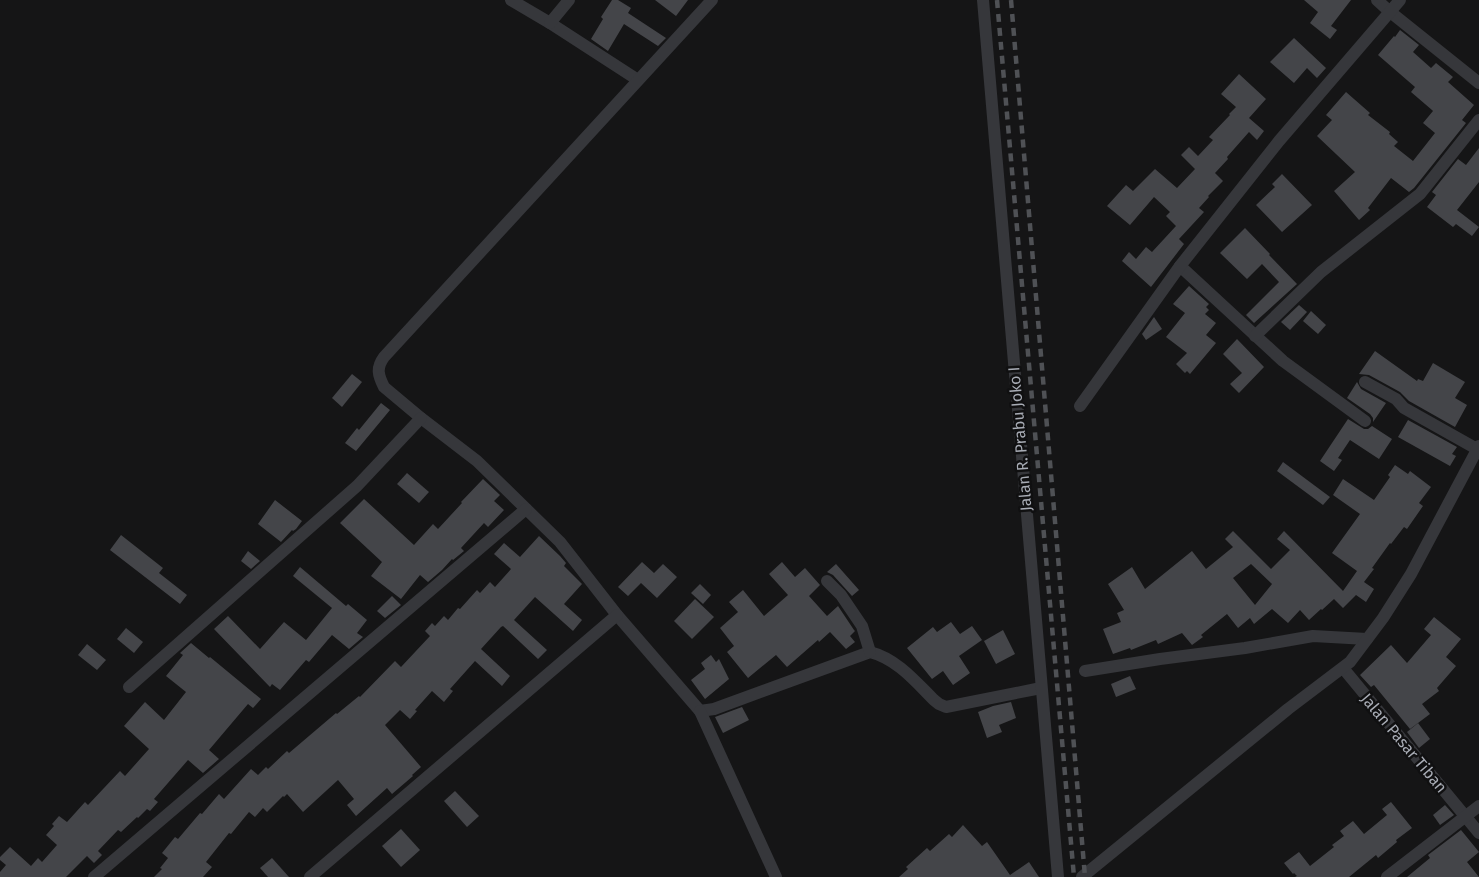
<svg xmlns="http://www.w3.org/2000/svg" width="1479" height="877" font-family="'Fira Sans',sans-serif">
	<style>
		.building { fill: #444549; fill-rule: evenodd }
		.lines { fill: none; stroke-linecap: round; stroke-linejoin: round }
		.street { stroke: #36373b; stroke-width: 12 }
		.rail { stroke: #4f5155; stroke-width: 4.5; stroke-dasharray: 8 6; stroke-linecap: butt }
		.labels { text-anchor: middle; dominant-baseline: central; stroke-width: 5; stroke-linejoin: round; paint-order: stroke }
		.street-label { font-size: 16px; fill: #a8acb5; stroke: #101011 }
	</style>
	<rect width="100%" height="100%" fill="#151516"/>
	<g class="building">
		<polygon points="612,0 618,0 631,8 628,13 666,38 658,46 624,24 608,51 591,39 603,19 601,17"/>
		<polygon points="655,0 688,0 676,16"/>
		<polygon points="1304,0 1351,0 1331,26 1337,30 1330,39 1310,23 1318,12"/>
		<polygon points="1400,30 1419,45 1413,52 1431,68 1436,63 1453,77 1448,82 1474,105 1462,120 1466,123 1414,188 1409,192 1391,178 1368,208 1370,210 1359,220 1334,191 1355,172 1317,136 1332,120 1326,115 1346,92 1370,113 1368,115 1390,132 1389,134 1398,142 1394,146 1413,161 1435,133 1423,123 1433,111 1432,110 1411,92 1415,87 1378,55 1394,36 1395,37"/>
		<polygon points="1294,38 1326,68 1317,78 1307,68 1294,83 1270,62"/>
		<polygon points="1239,74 1266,99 1249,118 1264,131 1257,140 1249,132 1227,157 1228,159 1215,173 1223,181 1208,196 1209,197 1199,208 1204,212 1179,239 1184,244 1151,287 1122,261 1129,252 1136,259 1146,247 1152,252 1176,226 1166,216 1170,212 1154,197 1130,225 1107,206 1126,185 1133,191 1155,169 1177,188 1195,169 1181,155 1189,147 1198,156 1213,140 1209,137 1230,115 1229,114 1236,107 1221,94"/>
		<polygon points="1479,148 1479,182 1457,210 1479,227 1472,236 1456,224 1453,227 1427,207 1436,195 1432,192 1458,159 1466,165"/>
		<polygon points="1282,174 1312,205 1282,232 1256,205 1275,187 1272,184"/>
		<polygon points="1245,228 1270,254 1269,255 1297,284 1254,323 1246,315 1279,282 1262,264 1247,279 1220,253"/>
		<polygon points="1189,286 1209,304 1206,307 1209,310 1205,314 1216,323 1206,335 1216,343 1190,374 1187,371 1185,373 1176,364 1187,353 1166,337 1185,313 1173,304"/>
		<polygon points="1299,305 1307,312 1290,330 1281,322"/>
		<polygon points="1311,311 1326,325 1318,334 1303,321"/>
		<polygon points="1154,317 1162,329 1146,340 1142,334"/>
		<polygon points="1237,339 1264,367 1239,393 1230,384 1242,373 1223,354"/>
		<polygon points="1375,351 1417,381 1418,379 1423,381 1433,363 1465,382 1455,398 1467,405 1455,427 1409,401 1400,392 1369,375 1359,374"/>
		<polygon points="352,374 362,382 342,407 332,398"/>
		<polygon points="1357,382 1361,389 1386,403 1373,422 1373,418 1370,414 1347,398"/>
		<polygon points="381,403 390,410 356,451 345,443 357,428 359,430"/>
		<polygon points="1348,419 1364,429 1368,429 1372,426 1392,439 1379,459 1350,440 1338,458 1342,460 1334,471 1320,461"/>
		<polygon points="1408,420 1457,447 1452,454 1456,456 1450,466 1398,437"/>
		<polygon points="1283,462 1330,497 1323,505 1277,471"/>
		<path d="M1395,465L1408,474L1410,471L1431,487L1419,503L1423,506L1407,529L1404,527L1391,544L1390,543L1372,568L1374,569L1364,582L1374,589L1366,602L1356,595L1343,608L1334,599L1322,610L1321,609L1309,620L1300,610L1288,623L1272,609L1254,624L1250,618L1238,628L1227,614L1201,635L1203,637L1192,645L1182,633L1158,644L1156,640L1131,650L1130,648L1113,654L1103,629L1121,622L1117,613L1124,610L1108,584L1132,567L1145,589L1192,551L1206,569L1233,547L1225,539L1233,531L1271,569L1290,550L1277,539L1284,531L1343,591L1357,571L1332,553L1360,514L1333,495L1343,479L1374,500L1390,477L1388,475ZM1251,564L1272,584L1255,605L1233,578Z"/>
		<polygon points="407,473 429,492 419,503 397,484"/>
		<polygon points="483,479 500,495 494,501 504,510 488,527 484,523 461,548 464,551 453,560 452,559 442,570 428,582 420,575 401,599 371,576 382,562 340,523 364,499 414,545 433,524 438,529 462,503 461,502"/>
		<polygon points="275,500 302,521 296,529 293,531 292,530 281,542 258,524"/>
		<polygon points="121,535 163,568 159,573 187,595 180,604 110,550"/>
		<polygon points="539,536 560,556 566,563 564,566 582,584 564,604 582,620 573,631 535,597 514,620 547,650 538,659 503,626 501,627 481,649 510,676 502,686 475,661 450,689 453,691 444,702 432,691 415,710 417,711 410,719 400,710 385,725 421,767 412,775 413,776 392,794 387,788 356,816 347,805 354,799 338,780 303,812 287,794 284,797 283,796 267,812 263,808 255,817 249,812 231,834 229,833 206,862 212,867 203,877 154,877 162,869 160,868 168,858 162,853 175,837 178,839 200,813 202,814 219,794 224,799 251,769 258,775 266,767 268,769 287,751 289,753 336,713 337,714 359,696 360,697 395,661 401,667 430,636 425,631 432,623 435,626 444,616 448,620 458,608 460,609 477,590 480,593 490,582 495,587 511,569 494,554 504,543 520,557"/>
		<polygon points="248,551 260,561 251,569 241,561"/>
		<polygon points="642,562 654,573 663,564 677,577 657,598 641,583 628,596 618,587"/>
		<polygon points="782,562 795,577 805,568 820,585 809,596 827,616 838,606 854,630 855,631 850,636 855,642 846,649 830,632 819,642 818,640 787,667 776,655 748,678 727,652 734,646 720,628 738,612 729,602 743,590 764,616 788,595 769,574"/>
		<polygon points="836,564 859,590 852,596 833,575 827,572"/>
		<polygon points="300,567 346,606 348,604 367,620 357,633 363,637 349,649 332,635 309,662 306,660 280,690 272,684 270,687 214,629 228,616 260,649 284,622 306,640 332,608 293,576"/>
		<polygon points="700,584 711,595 703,604 691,593"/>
		<polygon points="392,596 401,605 385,618 377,611"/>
		<polygon points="695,599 714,617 692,639 674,621"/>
		<polygon points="1434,617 1461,639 1446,657 1456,666 1437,688 1439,691 1422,704 1430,714 1410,729 1374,685 1371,687 1360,675 1391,645 1407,663 1431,635 1424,629"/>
		<polygon points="951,622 960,634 972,626 982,640 959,656 970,673 953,685 943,671 932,679 907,648 933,627 937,632"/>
		<polygon points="126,628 143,642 134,653 117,639"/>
		<polygon points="1003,630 1015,654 996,664 984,641"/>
		<polygon points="191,643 209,658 210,657 261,699 253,708 248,704 209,750 219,759 203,773 188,760 154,799 158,802 150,811 147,809 138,818 137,817 121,832 118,830 98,851 102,855 94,863 87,856 66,877 0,877 0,872 6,865 0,860 0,857 10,847 31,866 38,858 42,862 57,845 46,835 54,826 52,824 59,816 67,822 85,802 88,805 120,771 125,776 149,749 124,726 145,702 164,720 186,692 166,676 183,655 180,653"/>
		<polygon points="87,644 106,660 97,670 78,655"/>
		<polygon points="711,655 716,662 719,659 729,679 705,699 691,680 705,669 701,663"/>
		<polygon points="1130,676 1136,689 1116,697 1111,684"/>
		<polygon points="1011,702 1016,718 999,725 1002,732 987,738 978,712 993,706"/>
		<polygon points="742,707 749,720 723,733 715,717"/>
		<polygon points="1418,723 1430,739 1419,748 1407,732"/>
		<polygon points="455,791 479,816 467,827 444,801"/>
		<polygon points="1391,802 1412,828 1396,840 1397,842 1378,858 1376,855 1349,877 1295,877 1297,876 1294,873 1293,874 1284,863 1299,852 1310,866 1334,847 1332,845 1344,836 1340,831 1353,821 1364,834 1387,815 1382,809"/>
		<polygon points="1445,805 1454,815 1440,825 1433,815"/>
		<polygon points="963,825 982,846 987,842 1010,875 1029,862 1039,877 899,877 908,869 906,867 927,848 930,851 949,834 952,837"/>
		<polygon points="401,829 420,850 401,867 382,846"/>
		<polygon points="1461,830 1479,852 1467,862 1479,877 1407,877 1430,858 1428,855"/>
		<polygon points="272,858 289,877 268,877 260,868"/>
	</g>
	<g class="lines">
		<g class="street">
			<polyline points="511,0 550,23 638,80"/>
			<path d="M712,0L384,357C376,368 378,375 384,387L421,418L477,461L560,542L617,615L700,711L714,709L870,652C897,659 915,681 934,700L939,704L946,707L1041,688"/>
			<polyline points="983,0 1058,877"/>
			<polyline points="1377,0 1389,11 1479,83"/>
			<polyline points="550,23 569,0"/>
			<polyline points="1180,266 1283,361 1365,421"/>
			<polyline points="1255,336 1321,272 1420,194 1479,120"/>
			<polyline points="1365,382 1396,399 1404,408 1477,449"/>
			<polyline points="1080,406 1180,266 1279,141 1400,0"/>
			<polyline points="827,581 841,595 862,626 870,652"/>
			<polyline points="1343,668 1479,833"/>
			<polyline points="1085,671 1160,659 1245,648 1313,636 1367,639"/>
			<polyline points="129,687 357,486 421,418"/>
			<polyline points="700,711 776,877"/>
			<polyline points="94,877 526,509"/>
			<polyline points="310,877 617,615"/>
			<polyline points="1082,877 1288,709 1350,662 1383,618 1411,574 1479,446"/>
			<polyline points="1387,877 1479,806"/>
		</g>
		<g class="rail">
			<polyline points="997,0 1074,877"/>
			<polyline points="1011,0 1085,877"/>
		</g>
	</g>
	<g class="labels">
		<g class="street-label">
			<text transform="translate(1020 439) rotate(-95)">Jalan R. Prabu Joko I</text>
			<text transform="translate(1404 743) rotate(50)">Jalan Pasar Tiban</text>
		</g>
	</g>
</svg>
